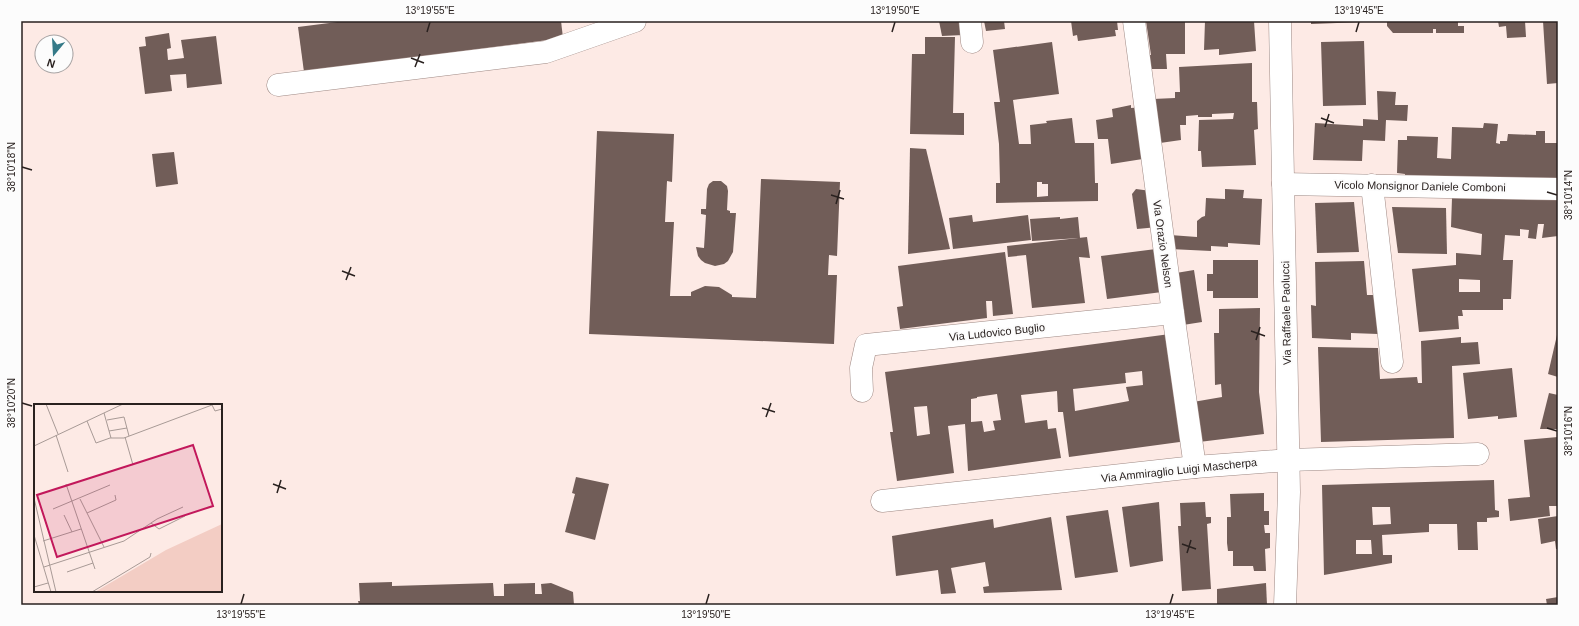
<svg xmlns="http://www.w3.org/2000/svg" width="1579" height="626" font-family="Arial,sans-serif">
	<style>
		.building { fill: #715d58; fill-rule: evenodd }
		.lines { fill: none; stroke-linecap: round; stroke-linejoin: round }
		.street-casing { stroke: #9e8984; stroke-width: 23 }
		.street { stroke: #fff; stroke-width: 22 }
		.ticks { fill: none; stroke: #29211f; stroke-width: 1.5 }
		.labels { text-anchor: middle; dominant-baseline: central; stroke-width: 4; stroke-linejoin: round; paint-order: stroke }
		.street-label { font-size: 11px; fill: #29211f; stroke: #fcfcfc }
		.inset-road { fill: none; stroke: #a89a96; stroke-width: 1 }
		.view { fill: #c2185b; fill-opacity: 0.15; stroke: #c2185b; stroke-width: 2 }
		.inset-edge { fill: none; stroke: #29211f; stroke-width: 2 }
		.neatline { fill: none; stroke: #29211f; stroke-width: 1.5 }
		.ticks-label { font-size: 10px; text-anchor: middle; fill: #29211f }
	</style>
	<rect width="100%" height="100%" fill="#fdeae5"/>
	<g class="building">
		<polygon points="345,21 561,21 563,38 304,72 298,27"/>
		<polygon points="939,21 961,21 963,35 942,36"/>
		<polygon points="984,21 1004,21 1005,29 986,31"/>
		<polygon points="1071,21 1117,21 1118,30 1115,30 1116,36 1078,41 1077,35 1073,36"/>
		<polygon points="1146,21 1185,21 1185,54 1166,54 1167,69 1149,69 1147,55 1151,55"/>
		<polygon points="1205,21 1254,21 1256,51 1219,55 1219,49 1204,50"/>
		<polygon points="1311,21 1363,21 1363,22 1311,24"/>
		<polygon points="1387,21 1458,21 1458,26 1464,26 1464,33 1436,33 1436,29 1433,29 1433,33 1393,33 1387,26"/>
		<polygon points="1498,21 1525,21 1526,37 1507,38 1506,26 1499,27"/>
		<polygon points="1543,21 1558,21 1558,83 1547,84"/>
		<polygon points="169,33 171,48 167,49 168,60 184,58 181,40 216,36 222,84 187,88 186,74 170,75 172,91 145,94 139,47 146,46 145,37"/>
		<polygon points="925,37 955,37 953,113 964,113 964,135 910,134 912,54 925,54"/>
		<polygon points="1364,41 1366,105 1323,106 1321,42"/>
		<path d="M1052,42L1059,94L1013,100L1019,144H1031L1030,125L1047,123L1046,121L1072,118L1075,143H1094L1095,183H1098V201L996,203V183H1000L999,144L994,102H1000L993,50ZM1037,182H1042V184H1048V196L1037,197Z"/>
		<polygon points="1252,63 1252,102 1257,102 1258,129 1254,130 1256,165 1202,167 1201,151 1198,151 1199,120 1233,119 1234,113 1212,114 1212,117 1198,117 1198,115 1186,116 1186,125 1180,125 1181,140 1160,143 1153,99 1175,98 1175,92 1180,92 1179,67"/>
		<polygon points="1377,91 1396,92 1395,105 1408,105 1407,121 1386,120 1385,141 1363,140 1362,161 1313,160 1315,123 1363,126 1363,119 1378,120"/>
		<polygon points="1131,105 1131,108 1143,107 1149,158 1111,164 1108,139 1098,139 1096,120 1113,117 1112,109"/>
		<polygon points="1484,123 1498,124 1496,143 1500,144 1500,141 1507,141 1508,134 1536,135 1536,131 1545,131 1545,143 1558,143 1558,181 1405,178 1405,174 1397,173 1398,140 1407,140 1407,136 1438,137 1437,158 1451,159 1452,127 1483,128"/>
		<polygon points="597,131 674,134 672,182 667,181 665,222 674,222 670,296 691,296 691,292 705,286 719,287 732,295 732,297 756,298 761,179 840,182 837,256 829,255 828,275 837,275 834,344 589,334"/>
		<polygon points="910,148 926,149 950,249 908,254"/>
		<polygon points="174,152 178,184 156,187 152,154"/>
		<polygon points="713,181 721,181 727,186 728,191 727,210 730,211 730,213 736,213 733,252 728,261 724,264 715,266 705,263 701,260 698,256 696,247 704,248 706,215 701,214 701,209 706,209 707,189 709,184"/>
		<polygon points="1136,189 1151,191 1158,227 1137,229 1132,194"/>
		<polygon points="1225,189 1244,190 1243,198 1262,199 1260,245 1228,243 1228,247 1211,246 1211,251 1170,249 1170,235 1197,237 1197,221 1202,217 1205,216 1206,198 1225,199"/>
		<path d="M1452,198L1558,199V236L1542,238L1544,224H1538L1536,239L1528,238L1529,230L1520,229V236L1505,235L1503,260H1513L1511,299H1503V310H1462L1463,316H1458L1459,329L1419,332L1412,269L1456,265V253L1481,255L1482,234L1451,227ZM1459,279L1480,280V292H1459Z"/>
		<polygon points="1354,202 1359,252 1317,253 1315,203"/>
		<polygon points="1392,207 1446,208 1447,254 1398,253"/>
		<polygon points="972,215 973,222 1028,215 1031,240 953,249 949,218"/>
		<polygon points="1060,217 1060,219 1078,217 1080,238 1032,241 1030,219"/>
		<polygon points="1087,237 1090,258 1079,257 1085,303 1032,308 1026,255 1008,257 1007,246"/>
		<polygon points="1156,249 1162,292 1107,299 1101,256"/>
		<polygon points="1005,252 1013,314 993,316 992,301 986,301 987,318 900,329 897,307 903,306 898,266"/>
		<polygon points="1213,260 1258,260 1258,298 1213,298 1213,291 1207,291 1207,274 1213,274"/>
		<polygon points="1364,261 1367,295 1376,295 1378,334 1351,333 1351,340 1312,338 1311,305 1316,306 1315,262"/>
		<polygon points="1194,270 1202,322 1183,325 1176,273"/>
		<polygon points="1260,308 1259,392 1264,434 1199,442 1193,402 1222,397 1221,384 1215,385 1214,333 1219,333 1219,309"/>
		<path d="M1170,334L1187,441L1069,457L1063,412H1058L1057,391L1021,395L1025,423L1047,420L1048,429L1056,428L1061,458L968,471L965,424L948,426L954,473L897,481L890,432H893L885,372ZM1142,371L1143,385L1126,387L1129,401L1075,411L1073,389L1126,383L1125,373ZM997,394L1001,420L993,421L995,430L984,432L982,421L971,422V399L977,398V397ZM927,406L930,434L917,436L914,407Z"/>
		<polygon points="1557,335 1558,335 1558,377 1548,374"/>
		<polygon points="1461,337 1461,343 1478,342 1480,364 1452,366 1454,438 1321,442 1318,347 1378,348 1380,379 1417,377 1418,383 1422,383 1421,341"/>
		<polygon points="1512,368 1517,417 1498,419 1498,416 1468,419 1463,373"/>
		<polygon points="1549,393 1558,395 1558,429 1540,429"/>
		<polygon points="1558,437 1558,506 1549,506 1550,516 1510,521 1508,499 1530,497 1524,440"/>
		<polygon points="576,477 609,484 595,540 565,532 575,494 572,493"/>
		<path d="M1494,480L1495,510L1499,511V517L1487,518V522H1477L1478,550H1458L1457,524H1429V532L1382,535L1383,555H1392V563L1324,575L1322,485ZM1372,507H1390L1391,524L1373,525ZM1356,540H1371L1372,554H1356Z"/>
		<polygon points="1264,493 1264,511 1269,511 1269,525 1264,525 1265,533 1270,533 1270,548 1265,549 1266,571 1254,571 1253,566 1233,566 1233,551 1228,551 1227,543 1227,517 1231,517 1230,494"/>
		<polygon points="1159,502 1163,561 1130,567 1122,507"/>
		<polygon points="1205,502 1206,517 1211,517 1211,523 1207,524 1211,589 1182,591 1178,526 1181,526 1180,503"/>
		<polygon points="1108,510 1118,572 1075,578 1066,516"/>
		<polygon points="1558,516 1558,549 1556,549 1555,541 1541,544 1538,519"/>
		<polygon points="1051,517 1062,590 984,593 983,587 989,586 985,562 951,568 956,593 941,594 938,570 896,576 892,536 993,519 994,528"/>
		<polygon points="392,582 392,586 493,583 494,596 504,596 504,584 535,583 535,594 542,594 541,584 551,583 573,592 574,605 359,605 358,601 360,601 359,583"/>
		<polygon points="1266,583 1267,605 1217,605 1217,589"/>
		<polygon points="1558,597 1558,605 1547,605 1546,599"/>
	</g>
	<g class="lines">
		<defs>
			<g id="street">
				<polyline points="970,21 972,42"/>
				<polyline points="1134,21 1173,313 1195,467"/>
				<polyline points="1280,21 1289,492 1285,605"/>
				<polyline points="278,85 546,52 635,21"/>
				<polyline points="1283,184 1558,189"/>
				<polyline points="1372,185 1392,362"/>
				<polyline points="862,391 861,368 866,345 1173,313"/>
				<polyline points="882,501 1195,467 1289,460 1478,454"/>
			</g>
		</defs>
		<use href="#street" class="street-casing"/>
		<use href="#street" class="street"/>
	</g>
	<path class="ticks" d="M427,32L430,22M892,32L895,22M1356,32L1359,22M411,58L424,63M415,67L420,54M1321,118L1334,123M1325,127L1329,114M22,167L32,170M1547,192L1557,195M831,195L844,199M836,204L840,190M342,271L355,276M346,280L351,267M1251,331L1265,336M1256,340L1260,327M22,403L32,406M762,408L775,412M766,417L771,403M1547,428L1557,431M273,484L286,489M277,493L281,480M1182,544L1196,549M1187,553L1191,540M241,604L244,594M706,604L709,594M1170,604L1173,594"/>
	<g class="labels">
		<g class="street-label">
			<text transform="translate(1420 186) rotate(1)">Vicolo Monsignor Daniele Comboni</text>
			<text transform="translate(1163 244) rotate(82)">Via Orazio Nelson</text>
			<text transform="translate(1286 313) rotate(-91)">Via Raffaele Paolucci</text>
			<text transform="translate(997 332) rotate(-6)">Via Ludovico Buglio</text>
			<text transform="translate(1179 470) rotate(-6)">Via Ammiraglio Luigi Mascherpa</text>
		</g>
	</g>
	<g transform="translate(34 404)">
		<rect width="188" height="188" fill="#fdeae5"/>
		<path d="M188,120V188H61L132,146Z" fill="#f3cdc4"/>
		<path class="inset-road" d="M12,0L24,30M70,9L77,34M73,16L90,13L95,32M53,17L62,39L76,34H90L178,1L181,7L188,5M75,27L93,24M22,31L34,68M91,33L99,61M0,42L89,0M32,80L61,165M0,94L22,188M46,95L70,143M19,105L76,81M53,109L82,96L81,91M30,111L38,128M117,119L125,125L151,112M0,131L17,188M9,137L47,125M10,163L90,137L123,115L149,103M33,168L59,159M0,183L14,179M58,188L116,153L117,149"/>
		<path class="view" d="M159,41L179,102L23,153L3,91Z"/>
		<rect width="188" height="188" class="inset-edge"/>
	</g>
	<rect width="1579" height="626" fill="none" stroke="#fcfcfc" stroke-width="44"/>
	<g transform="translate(54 54) rotate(198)"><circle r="19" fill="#fcfcfc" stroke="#a8a4a4"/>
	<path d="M0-3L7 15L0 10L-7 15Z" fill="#357a88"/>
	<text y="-6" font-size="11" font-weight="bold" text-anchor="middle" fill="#29211f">N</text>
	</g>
	<rect x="22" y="22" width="1535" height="582" class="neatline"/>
	<g class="ticks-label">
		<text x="430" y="14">13°19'55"E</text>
		<text x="895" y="14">13°19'50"E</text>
		<text x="1359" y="14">13°19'45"E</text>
		<text transform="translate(11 167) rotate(-90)" y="4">38°10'18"N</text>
		<text transform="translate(1568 195) rotate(-90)" y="4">38°10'14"N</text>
		<text transform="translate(11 403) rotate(-90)" y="4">38°10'20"N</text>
		<text transform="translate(1568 431) rotate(-90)" y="4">38°10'16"N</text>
		<text x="241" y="618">13°19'55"E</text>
		<text x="706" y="618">13°19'50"E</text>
		<text x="1170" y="618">13°19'45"E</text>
	</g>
</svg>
